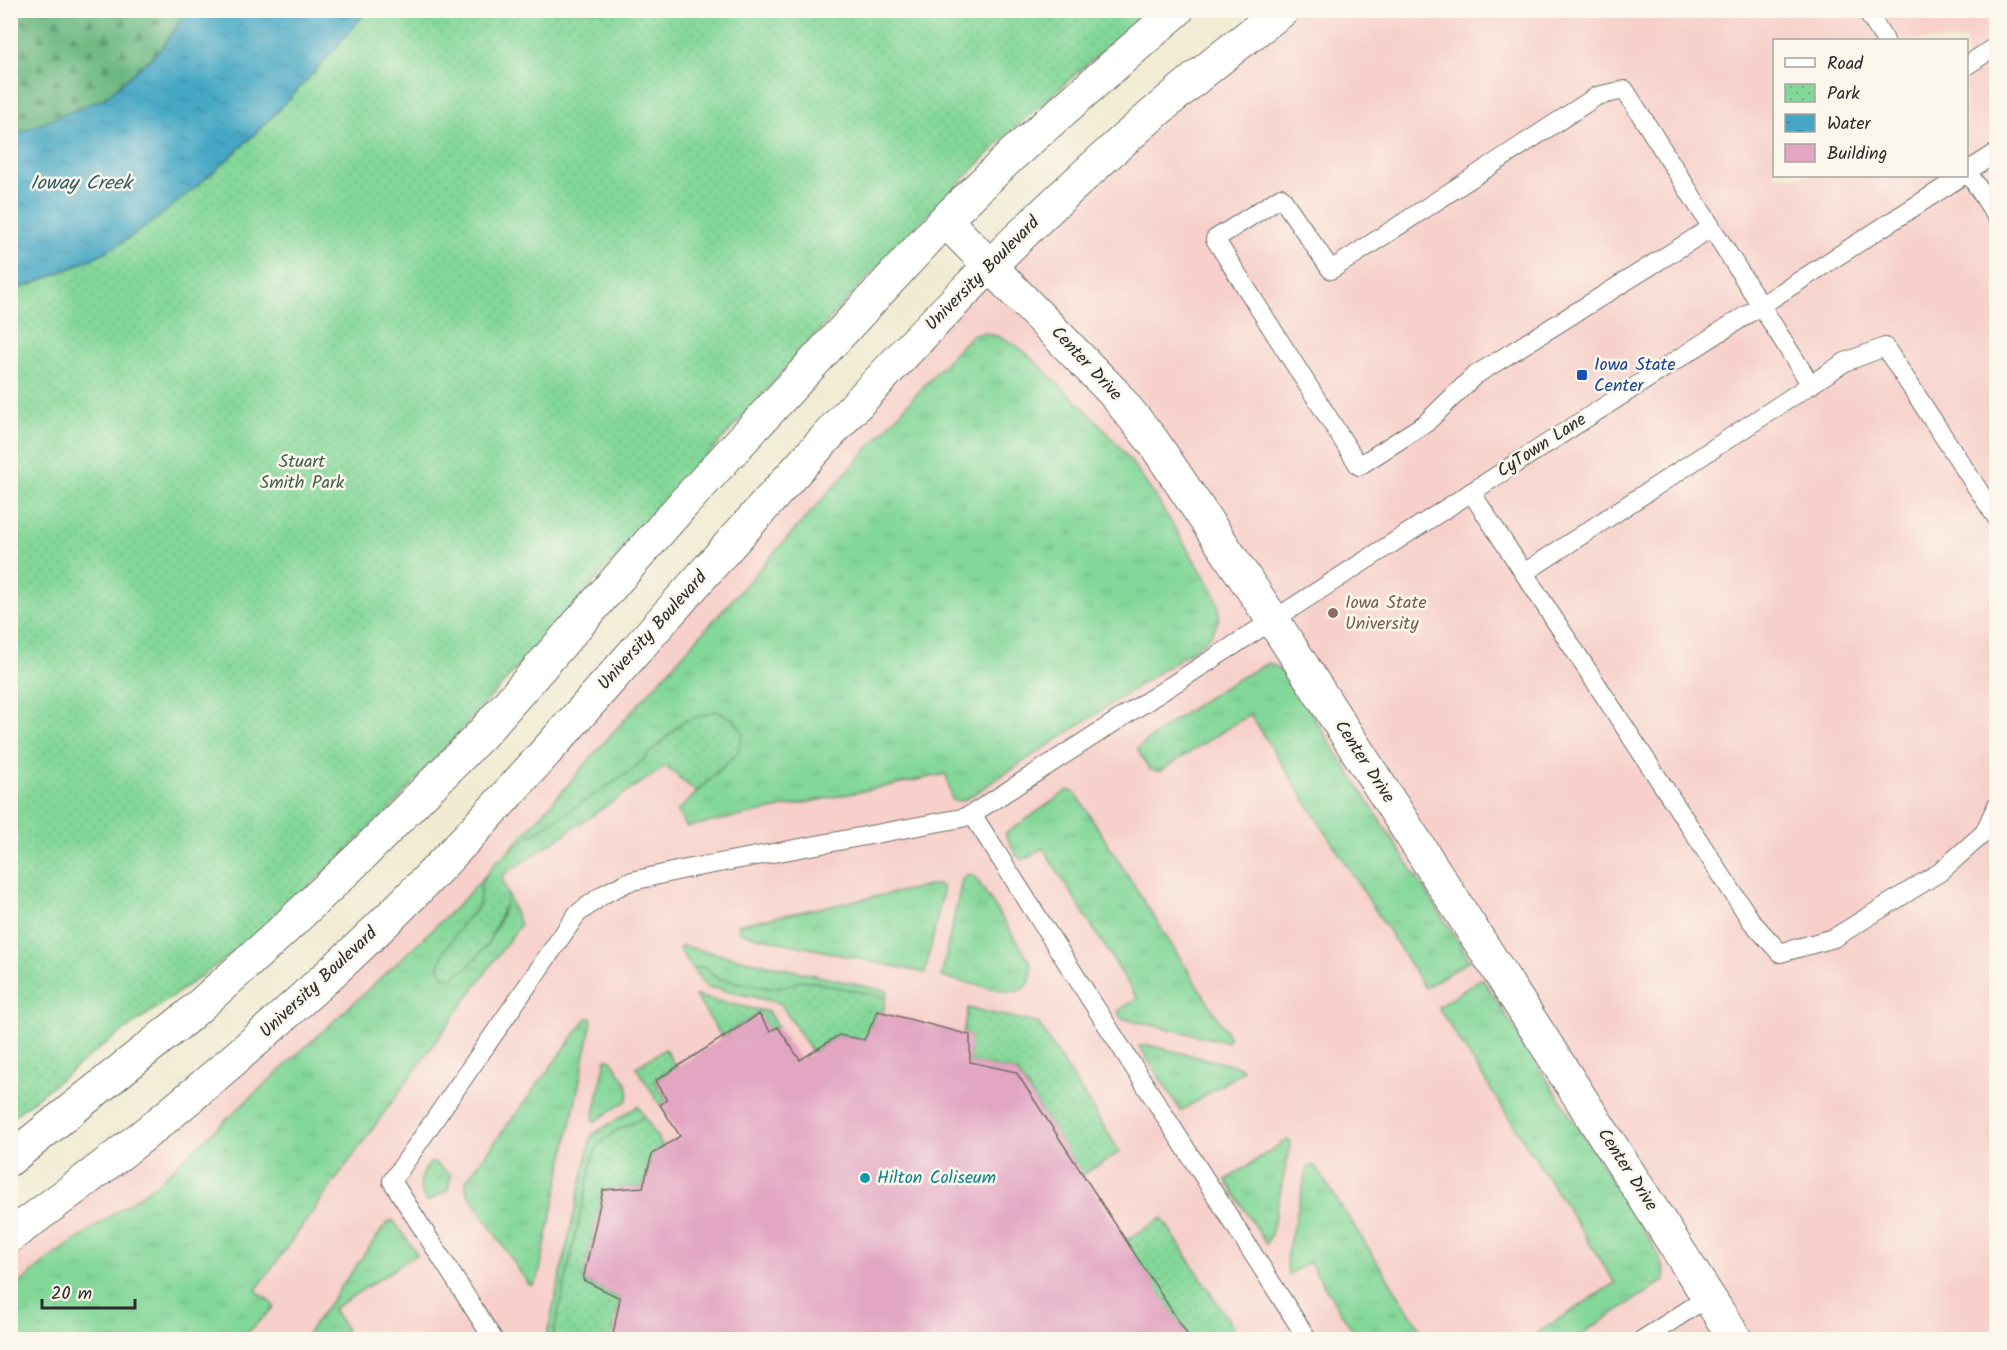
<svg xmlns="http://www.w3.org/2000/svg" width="2007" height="1350" font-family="Kalam,sans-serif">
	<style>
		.built { fill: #f7d0cb; fill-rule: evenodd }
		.grass { fill: url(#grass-tufts); stroke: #578162; stroke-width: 1.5 }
		.forest { fill: url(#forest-firs); stroke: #4a7256; stroke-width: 1.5 }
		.park { fill: url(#park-dots); stroke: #578162; stroke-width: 1.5 }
		.water { fill: url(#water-ripples); stroke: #386978; stroke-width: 1.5 }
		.building { fill: #e2a5c2 }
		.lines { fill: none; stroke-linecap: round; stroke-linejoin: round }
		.lane-casing { stroke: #706e65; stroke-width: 20 }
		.street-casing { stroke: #706e65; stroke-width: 35 }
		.secondary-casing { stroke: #706e65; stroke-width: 35 }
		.lane { stroke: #fff; stroke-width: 18 }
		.street { stroke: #fff; stroke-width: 33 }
		.secondary { stroke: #fff; stroke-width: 33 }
		.transit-dot { fill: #1a4fb4; stroke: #fbf7ec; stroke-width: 2 }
		.education-dot { fill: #8d6e63; stroke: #fbf7ec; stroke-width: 2 }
		.culture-dot { fill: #0f9aa8; stroke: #fbf7ec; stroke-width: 2 }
		.labels { text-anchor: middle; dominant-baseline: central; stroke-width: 5; stroke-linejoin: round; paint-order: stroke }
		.street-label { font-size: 18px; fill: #2b2b2b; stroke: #fbf7ec }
		.transit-label { font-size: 18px; fill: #164399; stroke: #fbf7ec; text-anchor: start }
		.park-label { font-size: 18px; fill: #455f4c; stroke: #fbf7ec }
		.education-label { font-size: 18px; fill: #785e54; stroke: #fbf7ec; text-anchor: start }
		.culture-label { font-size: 18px; fill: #0d838f; stroke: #fbf7ec; text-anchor: start }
		.water-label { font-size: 20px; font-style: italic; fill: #355d68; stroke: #fbf7ec }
	</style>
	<defs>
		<pattern id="grass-tufts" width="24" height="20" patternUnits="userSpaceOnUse" patternTransform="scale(1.5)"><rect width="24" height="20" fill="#83d799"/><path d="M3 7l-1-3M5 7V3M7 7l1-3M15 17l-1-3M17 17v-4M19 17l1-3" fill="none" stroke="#71b984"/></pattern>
		<pattern id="forest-firs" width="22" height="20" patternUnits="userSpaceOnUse" patternTransform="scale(1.5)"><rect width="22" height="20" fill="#6ab881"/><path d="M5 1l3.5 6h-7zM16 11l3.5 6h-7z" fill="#57966a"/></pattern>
		<pattern id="park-dots" width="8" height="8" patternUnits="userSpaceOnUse" patternTransform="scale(1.5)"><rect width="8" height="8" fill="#83d799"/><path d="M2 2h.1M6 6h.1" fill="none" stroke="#71b984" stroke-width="1.8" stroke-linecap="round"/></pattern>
		<pattern id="water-ripples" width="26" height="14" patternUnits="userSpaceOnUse" patternTransform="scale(1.5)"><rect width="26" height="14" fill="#45a7c4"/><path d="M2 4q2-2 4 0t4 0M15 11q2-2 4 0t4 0" fill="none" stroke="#3a889f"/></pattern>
	</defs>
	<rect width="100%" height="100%" fill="#fbf7ec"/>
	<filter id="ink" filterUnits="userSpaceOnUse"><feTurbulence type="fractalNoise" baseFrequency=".0167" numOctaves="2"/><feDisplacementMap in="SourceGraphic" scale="12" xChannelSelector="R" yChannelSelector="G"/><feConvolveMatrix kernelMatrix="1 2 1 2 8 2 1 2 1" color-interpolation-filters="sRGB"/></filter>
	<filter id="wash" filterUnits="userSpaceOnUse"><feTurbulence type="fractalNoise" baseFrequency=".008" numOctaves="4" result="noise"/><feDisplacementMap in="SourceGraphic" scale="24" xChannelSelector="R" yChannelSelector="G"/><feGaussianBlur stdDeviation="1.35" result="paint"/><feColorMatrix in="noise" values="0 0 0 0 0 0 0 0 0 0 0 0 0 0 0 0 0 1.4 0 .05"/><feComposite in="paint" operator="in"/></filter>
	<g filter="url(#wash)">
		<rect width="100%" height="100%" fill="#f1ebd2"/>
		<path class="built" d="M1283,11H1996V1339L11,1340V1236L329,977L866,395ZM1774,40H1966V176H1774Z"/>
		<g class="grass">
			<path d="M985,333C1018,340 1029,356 1052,378C1073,398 1095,418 1114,440C1152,486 1181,540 1213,590C1223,612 1221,624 1205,642L968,798L961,801L952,800L946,774L687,827L677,812L738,752L684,721L631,771L518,844L481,883L479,906L462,925L452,978C480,958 503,928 507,892L520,925L256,1290L271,1302L274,1307L241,1339L11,1340V1290L50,1258L155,1185L385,974L458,905L546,810L608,738L942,366L973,334Z"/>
			<path d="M1268,663L1274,665L1290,680L1470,960L1425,988L1250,714L1160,771L1150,770L1137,749C1177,717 1222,686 1268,663Z"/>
			<polygon points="1067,791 1072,791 1077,795 1228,1034 1229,1038 1226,1042 1121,1018 1118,1011 1137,998 1043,848 1023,860 1017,856 1005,834"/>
			<path d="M971,874L976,878L1031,963C1034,983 1026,994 1005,991L941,977L962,880L966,875Z"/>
			<polygon points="933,885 941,885 943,892 925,973 749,935 739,931 738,927 739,924 745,923"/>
			<polygon points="682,946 887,991 886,997 803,980 785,987 770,988 750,985 720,979 701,967 693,969 679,949"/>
			<polygon points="1482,978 1654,1246 1664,1270 1665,1280 1574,1339 1528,1339 1615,1283 1438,1007"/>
			<polygon points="587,1018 591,1018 592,1022 538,1279 533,1285 529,1285 469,1195 466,1188 466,1181"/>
			<polygon points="1148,1045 1240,1067 1243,1071 1181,1111 1139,1046"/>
			<path d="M606,1059H610L612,1061C618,1072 635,1089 626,1101L594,1122L593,1119Z"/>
			<polygon points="638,1106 645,1117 616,1131 599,1144 593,1158 554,1332 555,1339 546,1339 591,1138 592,1135"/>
			<polygon points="1288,1139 1291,1142 1271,1235 1266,1244 1226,1180"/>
			<path d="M430,1163H434L451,1175L448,1190L427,1202C416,1189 420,1175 430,1163Z"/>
			<polygon points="1312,1166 1316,1167 1427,1339 1358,1339 1309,1262 1288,1275 1286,1257 1306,1174 1307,1168"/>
			<polygon points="393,1220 417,1254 333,1309 346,1330 332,1339 301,1339 308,1333 386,1224"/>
		</g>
		<polygon class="forest" points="11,11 187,11 162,48 105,98 11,136"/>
		<g class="park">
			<path d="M367,11H1152L1092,60L1009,133L875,269L386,814L252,940L104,1045L11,1118V292C43,280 76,267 107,251C139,234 168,210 196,187C259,134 315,74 367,11Z"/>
			<polygon points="716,711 734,719 743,733 738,752 696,792 666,766 502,876 507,892 506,903 487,945 470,965 452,978 444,977 439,967 444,951 462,925 479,906 481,883 495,862 518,844 631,771 684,721"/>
			<polygon points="701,967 708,969 715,977 720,979 750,985 770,988 785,987 803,980 886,997 883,1013 877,1012 864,1040 839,1035 812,1052 780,1003 705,986 693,969"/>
			<polygon points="695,996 768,1012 778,1027 770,1031 758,1014 722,1037"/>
			<polygon points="968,1008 1038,1023 1120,1152 1082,1175 1017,1072 970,1062 970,1035 963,1033"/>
			<polygon points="665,1049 676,1067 655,1081 667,1100 660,1105 636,1067"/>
			<polygon points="645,1117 663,1147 652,1154 643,1187 603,1190 583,1280 620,1298 613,1333 617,1339 555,1339 554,1332 593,1158 599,1144 616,1131"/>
			<polygon points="1162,1218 1241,1339 1190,1339 1125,1241"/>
		</g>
		<path class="water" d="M187,11H367C315,74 259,134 196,187C168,210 139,234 107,251C76,267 43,280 11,292V136L105,98L162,48Z"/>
		<g id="blocks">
			<polygon class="building" points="878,1011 970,1035 970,1062 1016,1072 1191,1340 612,1340 620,1298 583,1280 603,1190 643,1187 652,1154 680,1136 660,1105 667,1100 655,1081 759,1014 770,1031 778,1027 800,1060 839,1035 864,1040"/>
		</g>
	</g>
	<g filter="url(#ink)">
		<use href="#blocks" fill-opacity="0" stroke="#706e65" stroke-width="1.5"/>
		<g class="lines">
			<defs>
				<g id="lane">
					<polyline points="1866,10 1885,40"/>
					<polyline points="1966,66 1996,46"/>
					<polyline points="1966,169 1996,216"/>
					<polyline points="1966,172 1996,153"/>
					<polyline points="1711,228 1474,376 1426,423 1359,466 1215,239 1281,197 1331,270 1597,96 1625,90 1811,385"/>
					<polyline points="1471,492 1752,922 1780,953 1834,938 1940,872 1984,833 1996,807"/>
					<polyline points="1524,573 1845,362 1885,347 1996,517"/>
					<polyline points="972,814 1308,1340"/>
					<polyline points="494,1340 392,1181 577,914 604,894 628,882 681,870 962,818 972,814 1962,176"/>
					<polyline points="1642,1340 1708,1297"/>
				</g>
				<polyline id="street" points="945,220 1113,392 1152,440 1273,620 1736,1340"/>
				<g id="secondary">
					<polyline points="10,1159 187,1017 279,934 360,857 481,735 684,503 945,220 1012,155 1177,10"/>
					<path d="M10,1236C51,1206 92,1176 131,1145C173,1113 214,1077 254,1042C307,995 360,948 410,897C500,806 584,709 668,614C859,399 1051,182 1283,10"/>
				</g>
			</defs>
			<use href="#lane" class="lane-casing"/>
			<use href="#street" class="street-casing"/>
			<use href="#secondary" class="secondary-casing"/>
			<use href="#lane" class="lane"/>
			<use href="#street" class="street"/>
			<use href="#secondary" class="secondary"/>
		</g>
	</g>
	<rect class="transit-dot" x="1576" y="369" width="12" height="12" rx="3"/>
	<circle class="education-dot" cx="1333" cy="613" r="6"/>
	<circle class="culture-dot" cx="865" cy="1178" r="6"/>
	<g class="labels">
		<g class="street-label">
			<text transform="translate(983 274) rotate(-45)">University Boulevard</text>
			<text transform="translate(1086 364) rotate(47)">Center Drive</text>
			<text transform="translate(1542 446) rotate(-33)">CyTown Lane</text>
			<text transform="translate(653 631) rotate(-48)">University Boulevard</text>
			<text transform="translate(1364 762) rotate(57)">Center Drive</text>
			<text transform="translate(319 983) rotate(-43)">University Boulevard</text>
			<text transform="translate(1627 1170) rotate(57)">Center Drive</text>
		</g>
		<g class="transit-label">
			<text x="1594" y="365">Iowa State<tspan x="1594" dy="21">Center</tspan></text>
		</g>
		<g class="park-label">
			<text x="302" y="462">Stuart<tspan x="302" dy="21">Smith Park</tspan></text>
		</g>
		<g class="education-label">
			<text x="1345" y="603">Iowa State<tspan x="1345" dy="21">University</tspan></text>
		</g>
		<g class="culture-label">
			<text x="877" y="1178">Hilton Coliseum</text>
		</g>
		<g class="water-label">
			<text x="81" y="184">Ioway Creek</text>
		</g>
	</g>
	<rect width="2007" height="1350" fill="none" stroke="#fbf7ec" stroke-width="36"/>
	<rect x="1773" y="39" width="195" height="138" fill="#fbf7ec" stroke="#a8a59f" stroke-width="1.5"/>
	<rect x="1785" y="58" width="30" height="9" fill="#ffffff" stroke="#a8a59f" stroke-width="1.5"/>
	<text x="1827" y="69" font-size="18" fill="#2b2b2b">Road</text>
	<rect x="1785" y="84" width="30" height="18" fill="url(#park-dots)" stroke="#a8a59f" stroke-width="1.5"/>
	<text x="1827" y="99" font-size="18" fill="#2b2b2b">Park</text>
	<rect x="1785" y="114" width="30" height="18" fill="url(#water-ripples)" stroke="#a8a59f" stroke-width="1.5"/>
	<text x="1827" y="129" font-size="18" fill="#2b2b2b">Water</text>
	<rect x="1785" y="144" width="30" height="18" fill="#e2a5c2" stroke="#a8a59f" stroke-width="1.5"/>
	<text x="1827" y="159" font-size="18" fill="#2b2b2b">Building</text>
	<path d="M42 1299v9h93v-9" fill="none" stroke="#2b2b2b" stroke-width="3"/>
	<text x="51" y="1299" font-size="18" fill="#2b2b2b" stroke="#fbf7ec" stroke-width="4.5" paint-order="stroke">20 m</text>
</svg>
